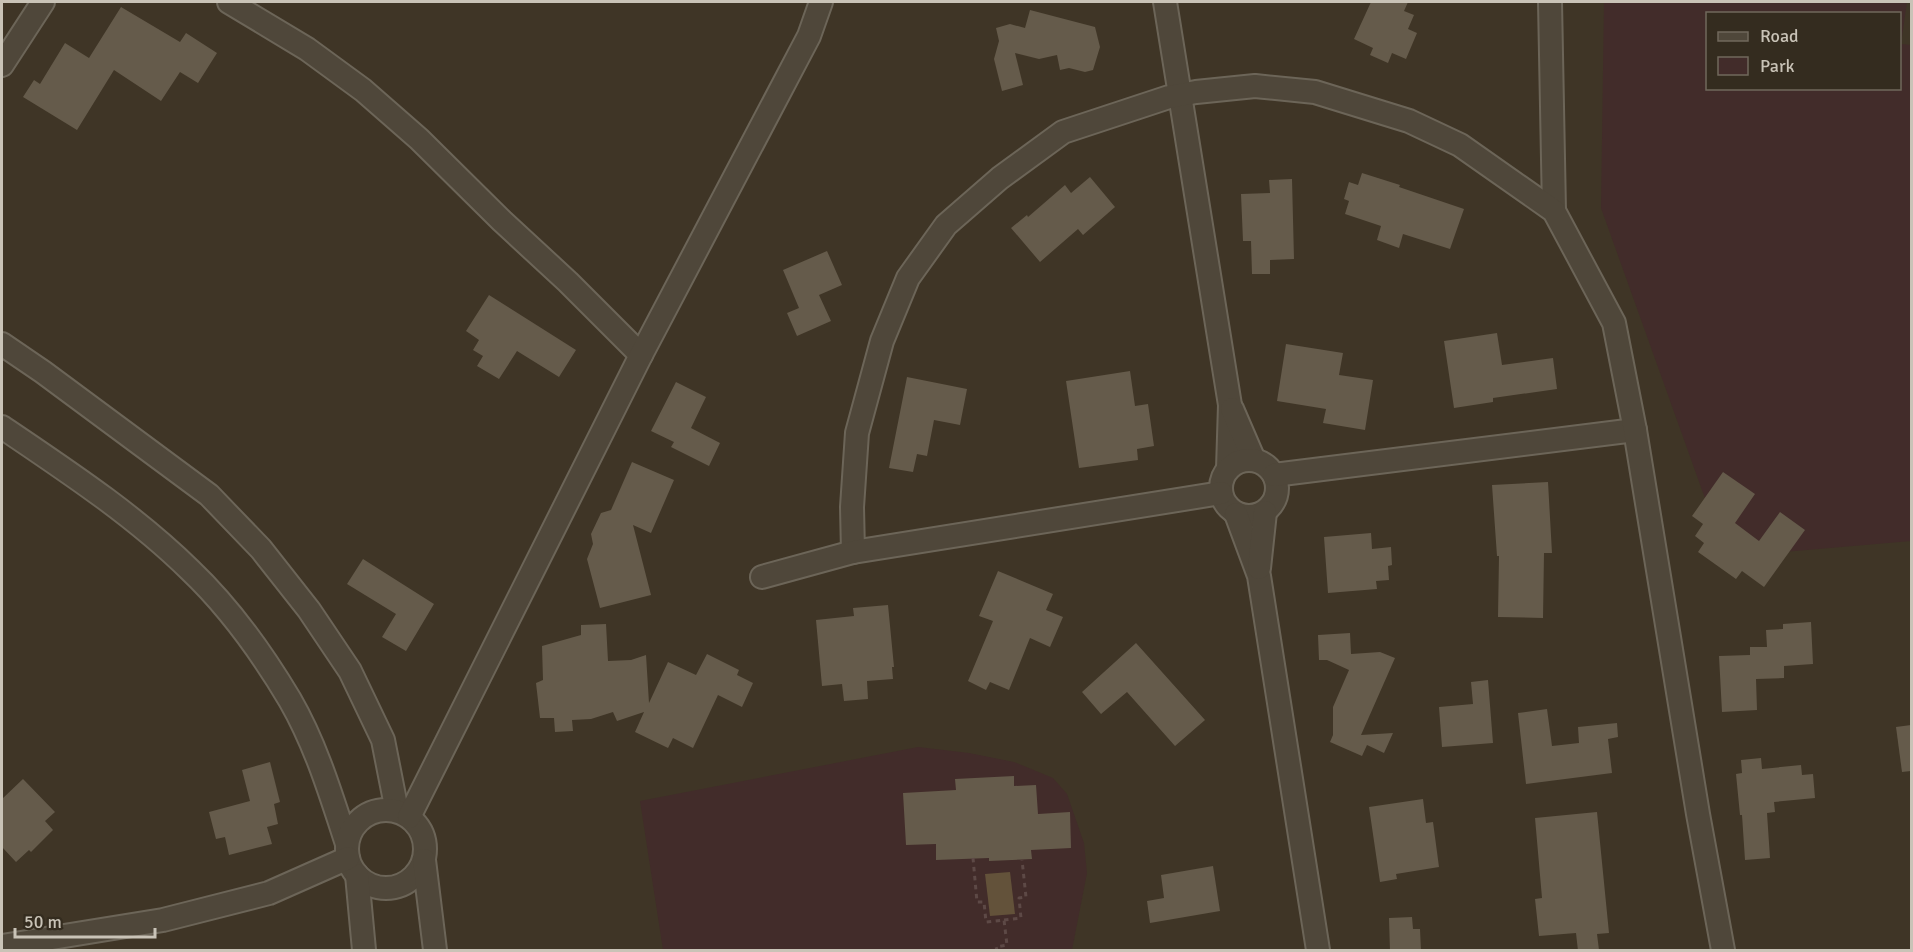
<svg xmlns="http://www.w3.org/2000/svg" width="1913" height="952" font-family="Signika,sans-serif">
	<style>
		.green { fill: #422c2a; fill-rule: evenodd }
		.water { fill: #63523a }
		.building { fill: #655b4b }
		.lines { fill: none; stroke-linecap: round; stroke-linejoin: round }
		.minor-casing { stroke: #6c6558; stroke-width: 26 }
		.path { stroke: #5d4946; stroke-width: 3; stroke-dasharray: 4.5 4.5; stroke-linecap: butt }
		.minor { stroke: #4f473a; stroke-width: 22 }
	</style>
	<rect width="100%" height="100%" fill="#3f3526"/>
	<g class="green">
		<path d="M1604,2H1907L1901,44L1912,45L1911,541L1726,557L1601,208ZM1708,14H1900V88H1708Z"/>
		<polygon points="918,747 969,753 1014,762 1053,778 1067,794 1084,843 1087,873 1072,950 663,950 640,801"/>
	</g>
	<polygon class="water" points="1010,872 1015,914 990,916 985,874"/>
	<g class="building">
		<polygon points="1371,2 1408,2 1404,11 1414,15 1408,29 1417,33 1406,59 1392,53 1388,63 1370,55 1373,48 1354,39"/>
		<polygon points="121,7 180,42 186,33 217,53 198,83 180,72 161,101 114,70 77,130 23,97 34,80 40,84 65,43 89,58"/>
		<polygon points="1030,10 1095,27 1100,47 1093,70 1085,72 1069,68 1060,70 1057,55 1039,59 1015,53 1023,85 1002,91 994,59 999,41 996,28 1010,24 1025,28"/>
		<polygon points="1362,173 1400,185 1399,187 1464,209 1450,249 1403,234 1399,248 1377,240 1381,226 1345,214 1349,201 1344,199 1349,182 1358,185"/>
		<polygon points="1090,177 1115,207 1083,235 1078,229 1040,262 1011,228 1027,215 1028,217 1065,185 1071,193"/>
		<polygon points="1292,179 1294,259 1270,260 1270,274 1252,274 1251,241 1243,241 1241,194 1270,193 1269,180"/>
		<polygon points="827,251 842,285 819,295 831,321 797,336 787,313 799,308 783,270"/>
		<polygon points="489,295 576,350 559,377 517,351 499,379 477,366 483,356 473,350 479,340 466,331"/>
		<polygon points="1497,333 1502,365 1553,358 1557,389 1493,398 1493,402 1454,408 1444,341"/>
		<polygon points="1286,344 1343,353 1339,375 1373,380 1365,430 1323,423 1326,409 1277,401"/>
		<polygon points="1130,371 1135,406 1148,404 1154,446 1137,449 1138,460 1079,468 1066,381"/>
		<polygon points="907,377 967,389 960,425 934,420 927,456 917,454 913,472 889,468"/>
		<polygon points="676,382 706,397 691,428 720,443 709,466 671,447 674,442 651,431"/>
		<polygon points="632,462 674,480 651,533 633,525 651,595 600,608 587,559 593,544 591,534 601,513 611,510"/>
		<polygon points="1723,472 1755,494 1735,523 1759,541 1780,512 1805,530 1764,587 1742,571 1736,579 1698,552 1704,543 1695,536 1703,524 1692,516"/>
		<polygon points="1548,482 1552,553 1544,553 1543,618 1498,617 1499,556 1497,556 1492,485"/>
		<polygon points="1371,533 1372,549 1391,547 1392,565 1388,566 1389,580 1376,581 1377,589 1328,593 1324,537"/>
		<polygon points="363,559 434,604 406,651 382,637 396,614 347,584"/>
		<polygon points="998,571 1053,594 1046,610 1063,617 1050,647 1030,638 1009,690 990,682 986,690 968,681 993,621 979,616"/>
		<polygon points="888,605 894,667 892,667 893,679 867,681 868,699 844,701 842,684 822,686 816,620 854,616 853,608"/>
		<polygon points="1811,622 1813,664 1784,666 1784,678 1756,679 1757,710 1722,712 1719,656 1750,655 1750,647 1767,647 1766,630 1783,629 1783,624"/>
		<polygon points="606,624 608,661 631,660 646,655 649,703 668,662 696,675 707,654 739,670 737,675 753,683 742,707 718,695 693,748 673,738 668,748 635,732 644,712 617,721 613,712 591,719 572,720 573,731 555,732 554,718 540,718 536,683 543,680 542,646 581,635 581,625"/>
		<polygon points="1350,633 1351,654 1380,652 1395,658 1361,735 1393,733 1384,753 1367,745 1362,756 1330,742 1333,735 1333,707 1349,670 1327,660 1319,660 1318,635"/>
		<polygon points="1136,643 1205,720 1175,746 1127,692 1101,714 1082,692"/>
		<polygon points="1488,680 1493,743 1442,747 1439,707 1473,704 1471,682"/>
		<polygon points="1547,709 1552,746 1579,743 1578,727 1617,723 1618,737 1608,739 1612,773 1526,784 1518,713"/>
		<polygon points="1911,725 1911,771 1902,772 1896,727"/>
		<polygon points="1761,758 1762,769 1801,765 1802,775 1813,774 1815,798 1774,802 1775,812 1767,813 1770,858 1745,860 1742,815 1740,815 1736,774 1742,773 1741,760"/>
		<polygon points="270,762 280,802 274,804 278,824 267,827 272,844 229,855 225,837 216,839 209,812 250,801 242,770"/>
		<polygon points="1014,776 1014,786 1036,785 1038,814 1070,812 1071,848 1031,850 1032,859 989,861 989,858 936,860 936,844 906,845 903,793 956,790 955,779"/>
		<polygon points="23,779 55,812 45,821 53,830 31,852 29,850 16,862 2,847 2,799"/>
		<polygon points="1423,799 1426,823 1433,822 1439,867 1396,874 1397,879 1380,882 1369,807"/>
		<polygon points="1597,812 1609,933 1597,934 1599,950 1578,951 1576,933 1539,936 1535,899 1542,898 1535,818"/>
		<polygon points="1213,866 1220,911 1150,923 1147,901 1164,898 1161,875"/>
		<polygon points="1412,917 1413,929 1420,929 1421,951 1390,951 1389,918"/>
	</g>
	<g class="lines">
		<defs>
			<g id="minor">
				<polyline points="229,2 307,49 363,90 419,139 502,221 568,282 641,355"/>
				<polyline points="1165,2 1230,405 1228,469"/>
				<polyline points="1550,2 1554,211"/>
				<polyline points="2,65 43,2"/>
				<polyline points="2,344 43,372 209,495 261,549 309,610 350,671 383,740 397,811"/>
				<polyline points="1232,409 1254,460"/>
				<path d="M2,427C67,471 134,515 190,570C230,608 262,653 290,700C316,745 331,795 347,844"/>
				<circle cx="1249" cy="488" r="28"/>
				<polyline points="1274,475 1635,430"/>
				<polyline points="1236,514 1259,576 1318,950"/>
				<polyline points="853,552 852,507 857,433 882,341 908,278 946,225 1000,178 1063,132 1169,97 1196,92 1255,86 1315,92 1409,121 1460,145 1554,211 1614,323 1635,430 1698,814 1723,950"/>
				<polyline points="1259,568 1265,512"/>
				<polyline points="762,577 853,552 1221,493"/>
				<circle cx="386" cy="849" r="39"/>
				<polyline points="409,817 641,355 809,36 821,2"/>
				<polyline points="424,860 435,950"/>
				<polyline points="357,875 364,950"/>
				<polyline points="2,946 163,920 269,893 348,858"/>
			</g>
		</defs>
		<use href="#minor" class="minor-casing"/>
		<g class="path">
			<polyline points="973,858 977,902 984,902 986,922 1004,920 1007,945 996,947 997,950"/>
			<polyline points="1004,920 1021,918 1019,898 1026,897 1022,860"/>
		</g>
		<use href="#minor" class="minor"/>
	</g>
	<rect width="1913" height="952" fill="none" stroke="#c9c3b7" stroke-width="6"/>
	<rect x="1706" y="12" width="195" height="78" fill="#342c1f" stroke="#70685c" stroke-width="1.5"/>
	<rect x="1718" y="32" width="30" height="9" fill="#4f473a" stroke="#70685c" stroke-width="1.5"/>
	<text x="1760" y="42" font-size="18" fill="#c9c3b7">Road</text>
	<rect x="1718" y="57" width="30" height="18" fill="#422c2a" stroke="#70685c" stroke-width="1.5"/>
	<text x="1760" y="72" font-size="18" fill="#c9c3b7">Park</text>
	<path d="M15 928v9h140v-9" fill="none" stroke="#c9c3b7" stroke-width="3"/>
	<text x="24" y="928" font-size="18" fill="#c9c3b7" stroke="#342c1f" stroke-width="4.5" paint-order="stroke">50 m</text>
</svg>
